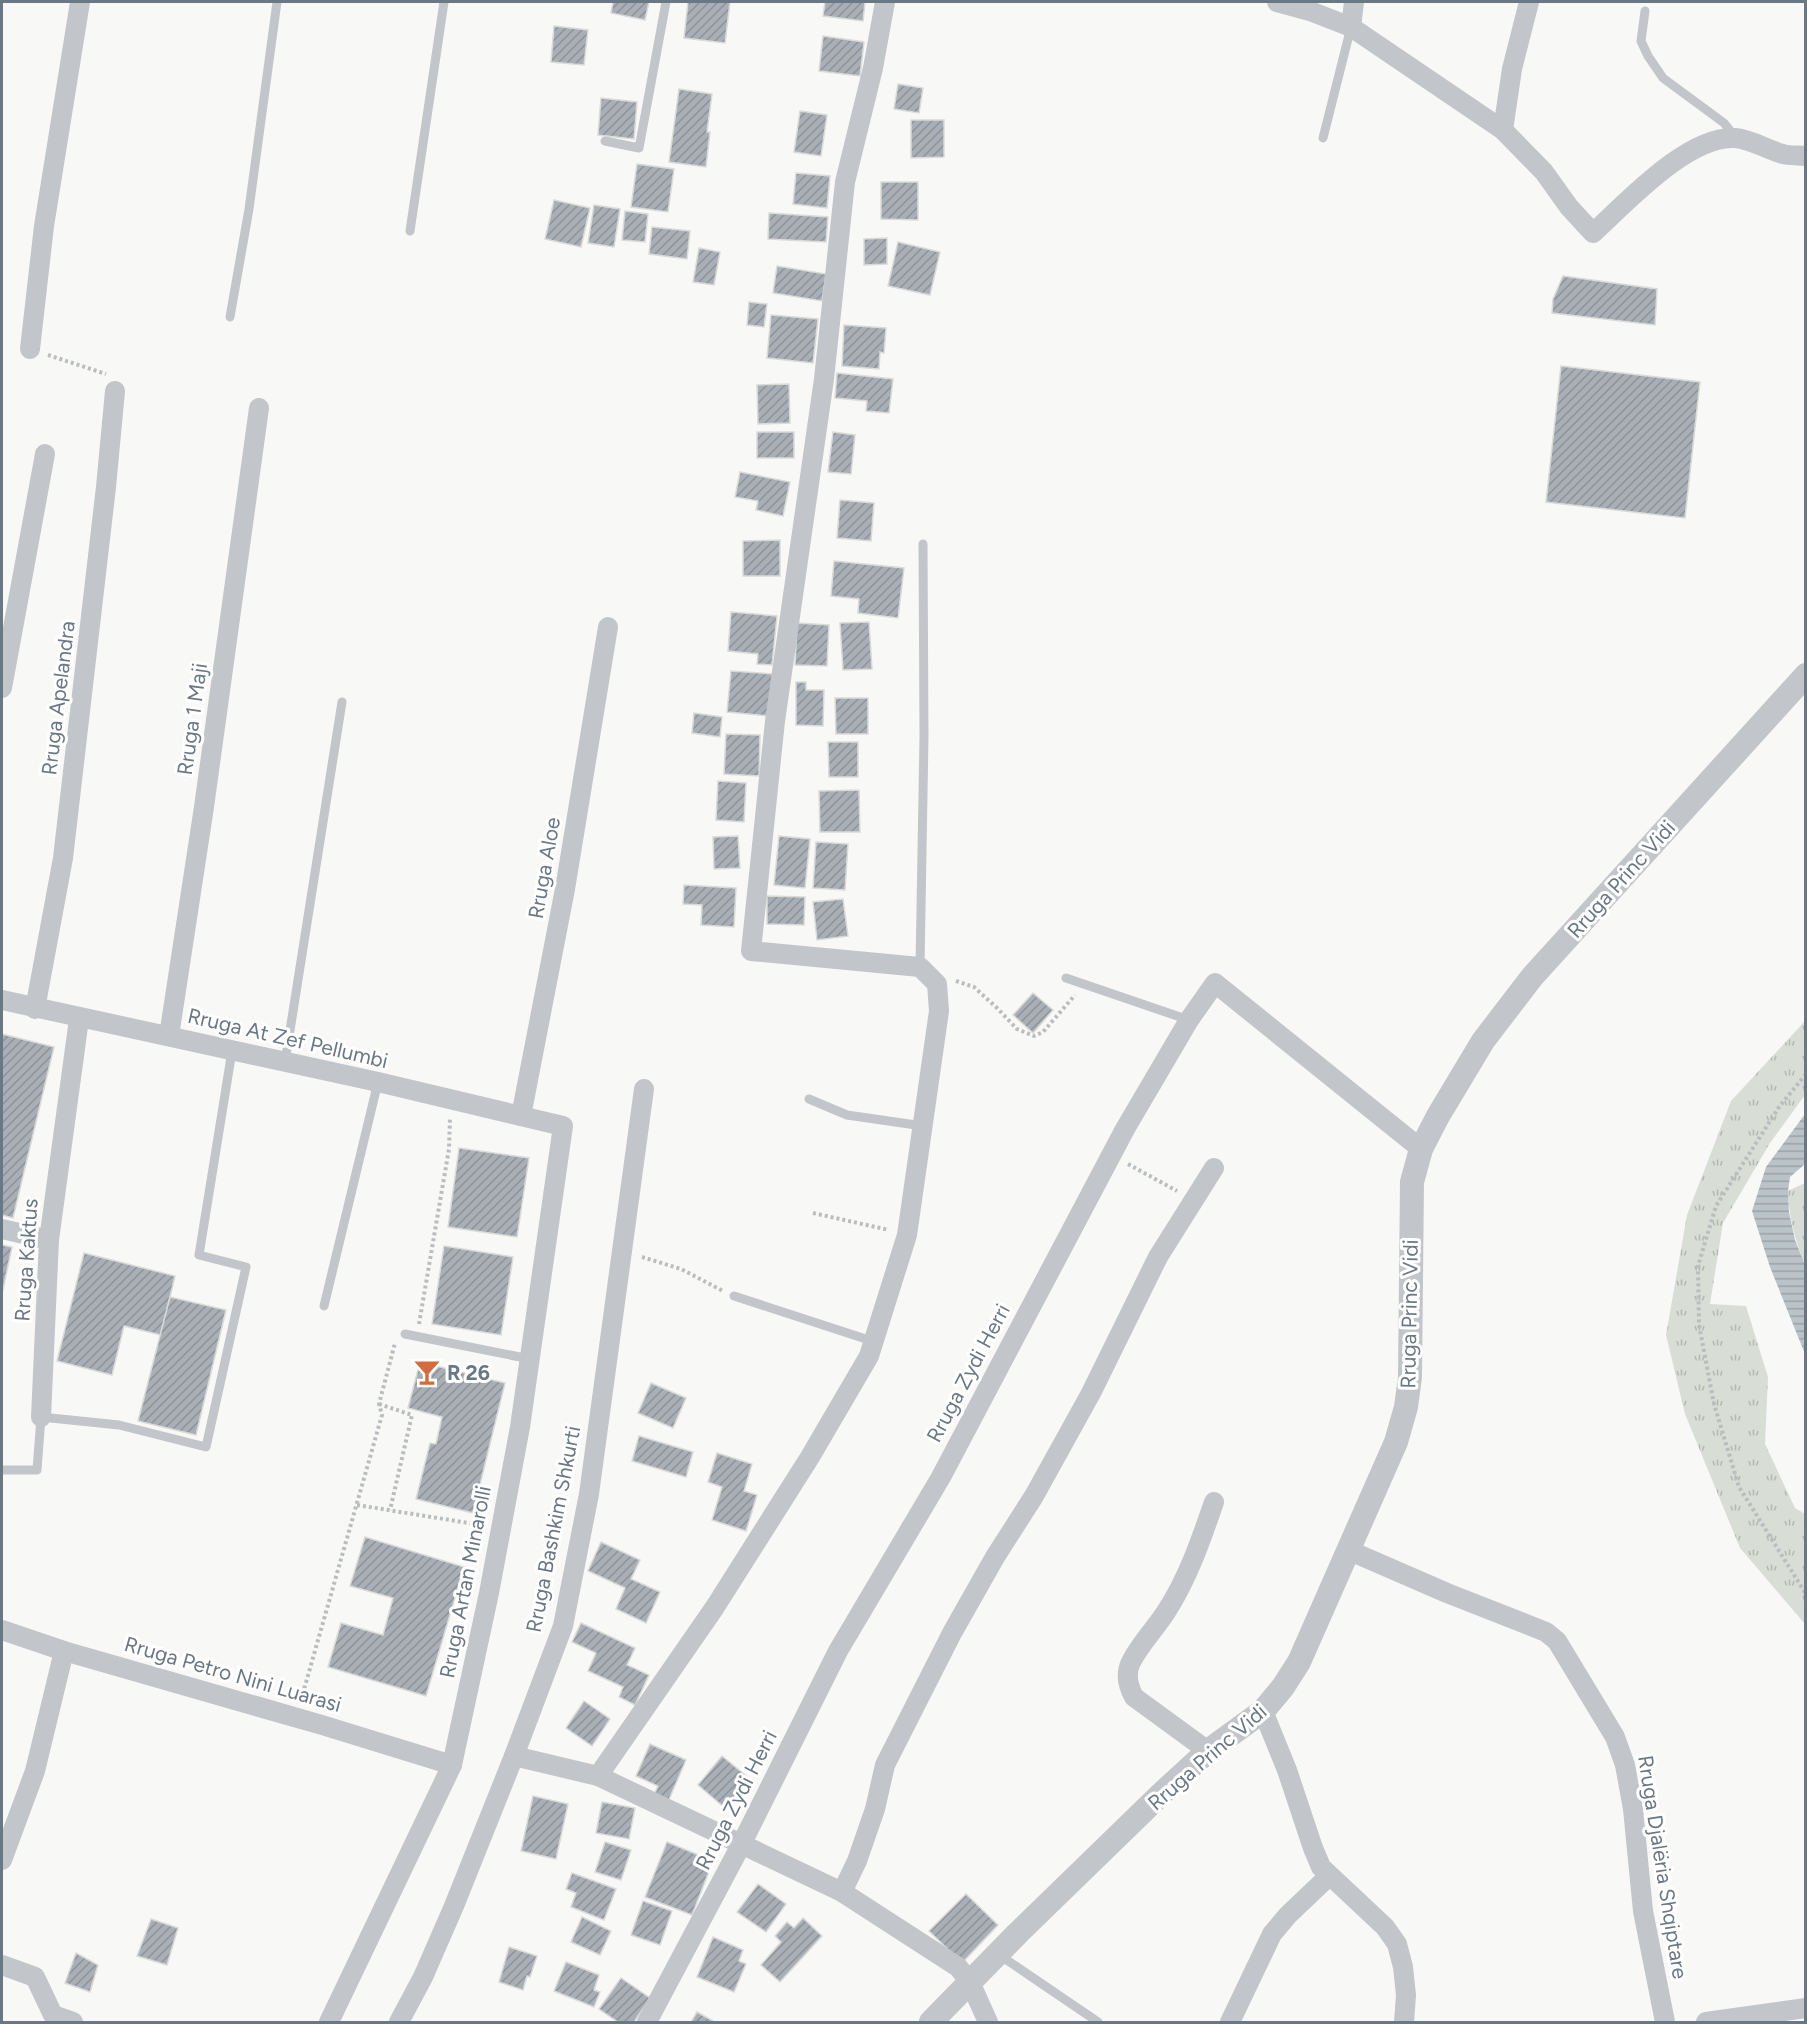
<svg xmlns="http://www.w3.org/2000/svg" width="1807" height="2024" font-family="Figtree,sans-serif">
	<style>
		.grass { fill: url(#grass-tufts) }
		.water { fill: url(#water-rules) }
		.building { fill: url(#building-hatch); stroke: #dadad9; stroke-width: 1.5 }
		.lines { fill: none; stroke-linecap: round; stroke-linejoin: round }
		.path { stroke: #babdbf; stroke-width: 4; stroke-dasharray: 3 3; stroke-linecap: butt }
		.service { stroke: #c2c5c9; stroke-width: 9 }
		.minor { stroke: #c2c5c9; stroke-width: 20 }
		.tertiary { stroke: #c2c5c9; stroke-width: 24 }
		.labels { text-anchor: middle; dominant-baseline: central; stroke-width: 6; stroke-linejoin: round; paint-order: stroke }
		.street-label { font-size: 21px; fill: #6a7784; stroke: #fff }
		.poi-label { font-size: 21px; font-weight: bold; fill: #6a7784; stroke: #fff; text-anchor: start }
	</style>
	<defs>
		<pattern id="grass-tufts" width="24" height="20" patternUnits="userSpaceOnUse" patternTransform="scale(1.5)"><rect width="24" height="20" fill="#d8ddd6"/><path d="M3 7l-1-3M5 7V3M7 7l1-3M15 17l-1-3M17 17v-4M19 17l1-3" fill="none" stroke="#b3b8b3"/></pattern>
		<pattern id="water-rules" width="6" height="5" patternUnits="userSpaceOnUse" patternTransform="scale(1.5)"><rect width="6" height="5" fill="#bac3c8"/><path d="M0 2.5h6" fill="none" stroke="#9ba3a8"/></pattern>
		<pattern id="building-hatch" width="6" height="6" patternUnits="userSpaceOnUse" patternTransform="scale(1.5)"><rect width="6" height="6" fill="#a9afb6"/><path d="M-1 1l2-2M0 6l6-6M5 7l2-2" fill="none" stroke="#8e939a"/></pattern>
	</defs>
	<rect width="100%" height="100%" fill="#f8f9f6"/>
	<g class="grass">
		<polygon points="1805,1021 1805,1095 1770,1143 1723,1223 1710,1304 1746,1306 1768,1377 1765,1444 1795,1508 1805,1514 1805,1624 1740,1548 1685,1414 1666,1335 1687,1215 1731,1101"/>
		<path d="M1805,1183V1265C1795,1240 1789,1218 1788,1191Z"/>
	</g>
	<polygon class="water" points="1805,1114 1805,1164 1790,1177 1788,1191 1789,1212 1795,1240 1805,1265 1805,1354 1770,1267 1752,1211 1766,1167"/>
	<g class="building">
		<polygon points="613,2 649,2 645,20 611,13"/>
		<polygon points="688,2 730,2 725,43 684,38"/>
		<polygon points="825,2 865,2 863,21 823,16"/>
		<polygon points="554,26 588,30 584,65 551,62"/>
		<polygon points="823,36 864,42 860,76 819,71"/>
		<polygon points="898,84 923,88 919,113 894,109"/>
		<polygon points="679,89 712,94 707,132 710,132 706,167 669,162"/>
		<polygon points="601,98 637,102 634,139 598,135"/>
		<polygon points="800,111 827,115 821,156 794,152"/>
		<polygon points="911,120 944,120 944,157 911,158"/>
		<polygon points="637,164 674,169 668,212 631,207"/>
		<polygon points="796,173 830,176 827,208 793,204"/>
		<polygon points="881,182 918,182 918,220 881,219"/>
		<polygon points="554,200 590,208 581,247 545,239"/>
		<polygon points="594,205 620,209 614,247 588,243"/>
		<polygon points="625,211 648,214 645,242 622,240"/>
		<polygon points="769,213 828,217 826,242 768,239"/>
		<polygon points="652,227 690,231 687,259 649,254"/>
		<polygon points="887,238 887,264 864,265 864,239"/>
		<polygon points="898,242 940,252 930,295 888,286"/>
		<polygon points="699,248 720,252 714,285 693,282"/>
		<polygon points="777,266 826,274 822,301 773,293"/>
		<polygon points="1563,276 1657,289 1655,325 1552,313 1553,299"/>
		<polygon points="749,302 767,304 764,327 747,325"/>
		<polygon points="771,315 818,319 813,363 767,358"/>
		<polygon points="844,325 886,328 884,353 880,352 879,369 842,366"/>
		<polygon points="1561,366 1700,382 1685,518 1546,502"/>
		<polygon points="837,373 893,379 889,413 866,411 867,401 835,398"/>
		<polygon points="789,384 790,423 758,424 757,385"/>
		<rect x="757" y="432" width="37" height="26"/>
		<polygon points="833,432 855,435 851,474 828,472"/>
		<polygon points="740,472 790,482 783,516 756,510 758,501 735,497"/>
		<polygon points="840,500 874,503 871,541 837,538"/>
		<polygon points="780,540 780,576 743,576 743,541"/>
		<polygon points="834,561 904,568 898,618 858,613 859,599 831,596"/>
		<polygon points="731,612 777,616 772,665 757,664 758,654 728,651"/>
		<polygon points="869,622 872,669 843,670 840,623"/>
		<polygon points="797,623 829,625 827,666 795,665"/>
		<polygon points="731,671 773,674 769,716 727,712"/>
		<polygon points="796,682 806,682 806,690 824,690 823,726 796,725"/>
		<polygon points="835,698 868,698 868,734 836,734"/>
		<polygon points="694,713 722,717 720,737 692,733"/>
		<polygon points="726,734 760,735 759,776 724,774"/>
		<polygon points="828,742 858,742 858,777 829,777"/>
		<polygon points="718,781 746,783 744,822 716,820"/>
		<polygon points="859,790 860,832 820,832 819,791"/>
		<polygon points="738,836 740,868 714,869 713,837"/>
		<polygon points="779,836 810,839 805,888 774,885"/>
		<polygon points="816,842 848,844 845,890 813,888"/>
		<polygon points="684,885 736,888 734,927 701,925 702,905 683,904"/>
		<polygon points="767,896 805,897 804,925 767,924"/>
		<polygon points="843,899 848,936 817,940 813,902"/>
		<polygon points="1033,993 1053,1010 1033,1033 1013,1015"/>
		<polygon points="2,1034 54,1047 13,1218 2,1215"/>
		<polygon points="459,1148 529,1158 517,1237 448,1227"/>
		<polygon points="2,1245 12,1247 2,1294"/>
		<polygon points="444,1246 513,1257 501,1335 432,1324"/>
		<polygon points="84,1253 175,1276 161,1335 124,1326 112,1375 57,1361"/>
		<polygon points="170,1297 226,1310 196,1435 138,1421"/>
		<polygon points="420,1362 505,1383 473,1513 416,1499 430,1443 436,1444 442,1417 408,1408"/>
		<polygon points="651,1383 686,1398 673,1428 638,1413"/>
		<polygon points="639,1436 693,1452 686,1477 632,1461"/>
		<polygon points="717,1453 752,1464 744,1491 757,1495 746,1531 712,1520 722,1487 708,1482"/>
		<polygon points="365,1537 464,1567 426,1696 328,1667 341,1623 383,1635 393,1598 350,1586"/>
		<polygon points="601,1542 640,1560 631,1579 660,1592 646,1623 616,1609 625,1588 588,1571"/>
		<polygon points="581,1623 635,1648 627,1665 649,1675 635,1705 619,1697 623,1687 588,1671 596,1653 572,1642"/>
		<polygon points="584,1701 610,1719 592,1746 566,1728"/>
		<polygon points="650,1744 686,1760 667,1804 653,1797 658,1786 636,1776"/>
		<polygon points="722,1756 750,1779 726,1809 698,1785"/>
		<polygon points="533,1796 568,1804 556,1859 521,1851"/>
		<polygon points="602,1802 635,1808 629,1839 596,1833"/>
		<polygon points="605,1842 631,1850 621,1880 595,1872"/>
		<polygon points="667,1842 713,1861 692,1915 645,1897"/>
		<polygon points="572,1873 616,1889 604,1920 571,1907 576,1893 566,1889"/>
		<polygon points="758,1884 786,1904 766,1932 737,1912"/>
		<polygon points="966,1894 998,1925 962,1963 929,1931"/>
		<polygon points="643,1901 672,1911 660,1945 631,1935"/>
		<polygon points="582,1917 611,1931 600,1955 571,1942"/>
		<polygon points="803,1918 822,1936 780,1982 761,1965 781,1942 775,1936 787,1922 794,1928"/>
		<polygon points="151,1919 178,1928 167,1965 137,1956"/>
		<polygon points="713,1937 743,1950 739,1961 746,1964 734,1992 697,1977"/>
		<polygon points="509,1947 537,1956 530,1977 527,1976 523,1990 499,1982"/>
		<polygon points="76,1953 98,1965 90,1992 65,1983"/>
		<polygon points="566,1962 599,1975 594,1990 600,1992 594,2007 554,1991"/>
		<polygon points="621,1978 650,1998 634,2022 618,2022 599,2009"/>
		<polygon points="697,2012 715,2022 691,2022"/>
	</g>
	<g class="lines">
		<g class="path">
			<polyline points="48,355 106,374"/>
			<polyline points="956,981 974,987 997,1008 1017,1029 1034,1036 1043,1032 1075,995"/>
			<polyline points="1806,1074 1779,1107 1716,1206 1698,1266 1699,1325 1714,1404 1739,1487 1806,1594"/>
			<polyline points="1128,1164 1177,1191"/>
			<polyline points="813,1213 889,1230"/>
			<polyline points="642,1257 681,1269 723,1291"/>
			<polyline points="419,1324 449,1149 450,1118"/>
			<polyline points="379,1404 412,1415 390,1510"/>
			<polyline points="357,1505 481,1525"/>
			<polyline points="301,1700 382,1415 379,1404 395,1343"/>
		</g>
		<g class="service">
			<polyline points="1645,11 1641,41 1648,56 1663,78 1724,123 1736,138"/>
			<polyline points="1323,138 1351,27"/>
			<polyline points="605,141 639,148 666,2"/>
			<polyline points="410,231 444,2"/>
			<polyline points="230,317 249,209 277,2"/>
			<polyline points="920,967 924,737 923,544"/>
			<polyline points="1066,978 1189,1020"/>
			<polyline points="285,1062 342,702"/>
			<polyline points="809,1099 847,1115 923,1126"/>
			<polyline points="734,1296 872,1341"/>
			<polyline points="324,1306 378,1082"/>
			<polyline points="405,1334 530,1359"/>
			<polyline points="2,1470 37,1470 41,1417 119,1425 206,1447 246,1267 199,1255 232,1051"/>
			<polyline points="998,1954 1098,2022"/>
		</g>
		<g class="minor">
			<path d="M1277,2L1310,11L1351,27L1503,130L1544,172L1569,207L1593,233C1626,203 1688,135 1735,138C1751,139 1767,150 1783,154C1790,156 1798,155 1806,156"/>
			<polyline points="1351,27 1354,2"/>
			<polyline points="1503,130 1512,69 1529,2"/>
			<polyline points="30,349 44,226 80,2"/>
			<polyline points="2,688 45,454"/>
			<polyline points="2,1000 378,1082 563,1126 520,1427 489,1593 452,1765 329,2022"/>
			<polyline points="35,1009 63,858 106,487 115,391"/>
			<polyline points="169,1036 204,807 259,408"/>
			<polyline points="521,1116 565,889 608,627"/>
			<polyline points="2,1229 49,1240"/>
			<polyline points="41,1417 49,1240 79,1019"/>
			<polyline points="1348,1550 1447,1593 1546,1632 1557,1641 1615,1737 1625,1765 1633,1809 1643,1911 1665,2022"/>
			<polyline points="2,1630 64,1651 322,1725 452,1765"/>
			<polyline points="1263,1711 1287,1770 1313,1848 1321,1867 1385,1927 1397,1944 1403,1967 1406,1995 1404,2022"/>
			<path d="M1208,1751L1134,1697C1128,1686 1125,1674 1131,1662C1140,1644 1155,1629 1166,1612C1188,1578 1201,1540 1214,1502"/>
			<polyline points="514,1756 598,1776 842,1892 958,1967 970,1982 988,2022"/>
			<polyline points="598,1776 715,1607 810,1457 869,1356 907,1235 939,1011 937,984 920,967 751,951 775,721 824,379 845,182 873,68 885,2"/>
			<polyline points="2,1860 35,1771 64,1651"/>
			<polyline points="842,1892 857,1861 875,1809 885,1765 952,1633 995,1557 1034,1496 1091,1393 1158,1257 1214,1168"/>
			<polyline points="2,1965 35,1977 53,2015 73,2022"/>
			<polyline points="399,2022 423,1977 454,1906 514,1756 563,1626 589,1494 644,1089"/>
			<polyline points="647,2022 741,1845 838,1651 941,1477 1125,1129 1189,1020 1215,983 1421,1149"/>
			<polyline points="1230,2022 1272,1934 1288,1915 1329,1876"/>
			<polyline points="1706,2022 1806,2008"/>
		</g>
		<polyline class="tertiary" points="931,2022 1018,1933 1160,1795 1208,1751 1263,1711 1283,1687 1299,1662 1396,1442 1406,1407 1410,1377 1412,1182 1421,1149 1438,1116 1483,1041 1532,977 1806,675"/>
	</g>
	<defs>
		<symbol id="bar-bare" viewBox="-9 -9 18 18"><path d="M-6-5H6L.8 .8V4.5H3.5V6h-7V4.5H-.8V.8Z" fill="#d36b3c" stroke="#fff" stroke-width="2.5" paint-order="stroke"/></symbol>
	</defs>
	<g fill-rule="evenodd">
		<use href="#bar-bare" x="408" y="1353" width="38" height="38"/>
	</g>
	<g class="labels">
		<g class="street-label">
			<text transform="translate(58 698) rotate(-83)">Rruga Apelandra</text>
			<text transform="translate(192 719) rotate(-82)">Rruga 1 Maji</text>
			<text transform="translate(544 868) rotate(-80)">Rruga Aloe</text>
			<text transform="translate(1621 879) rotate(-48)">Rruga Princ Vidi</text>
			<text transform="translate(288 1038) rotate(13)">Rruga At Zef Pellumbi</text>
			<text transform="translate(26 1260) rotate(-86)">Rruga Kaktus</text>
			<text transform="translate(1409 1314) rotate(-89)">Rruga Princ Vidi</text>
			<text transform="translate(968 1373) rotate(-62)">Rruga Zydi Herri</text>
			<text transform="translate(553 1529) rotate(-79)">Rruga Bashkim Shkurti</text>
			<text transform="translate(465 1582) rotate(-79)">Rruga Artan Minarolli</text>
			<text transform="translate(233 1674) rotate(16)">Rruga Petro Nini Luarasi</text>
			<text transform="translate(1207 1757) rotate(-41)">Rruga Princ Vidi</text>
			<text transform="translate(736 1800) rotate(-63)">Rruga Zydi Herri</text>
			<text transform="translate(1663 1867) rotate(81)">Rruga Djalëria Shqiptare</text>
		</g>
		<g class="poi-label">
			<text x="447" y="1372">R 26</text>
		</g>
	</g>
	<rect width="1807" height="2024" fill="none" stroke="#6a7784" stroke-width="6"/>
</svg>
